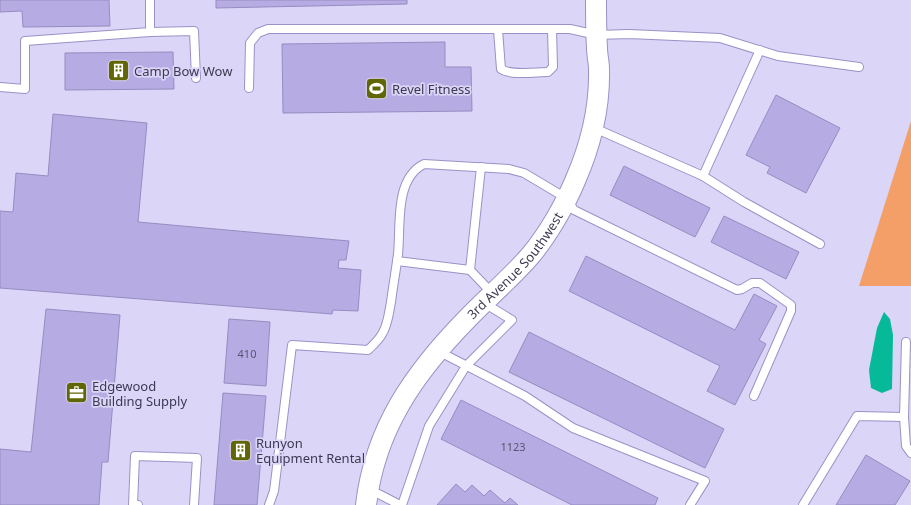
<svg xmlns="http://www.w3.org/2000/svg" width="911" height="505" font-family="'Noto Sans',sans-serif">
	<style>
		.green { fill: #f39f67 }
		.water { fill: #06b998 }
		.building { fill: #b6abe2; stroke: #978cc1 }
		.lines { fill: none; stroke-linecap: round; stroke-linejoin: round }
		.service-casing { stroke: #9c91c6; stroke-width: 10 }
		.tertiary-casing { stroke: #9c91c6; stroke-width: 22 }
		.service { stroke: #fff; stroke-width: 8 }
		.tertiary { stroke: #fff; stroke-width: 20 }
		.labels { text-anchor: middle; dominant-baseline: central; stroke-width: 3.5; stroke-linejoin: round; paint-order: stroke }
		.number-label { font-size: 11px; fill: #5b5674 }
		.poi-label { font-size: 13px; fill: #3d3950; stroke: #dbd5f8; text-anchor: start }
		.street-label { font-size: 13px; fill: #3d3950; stroke: #dbd5f8 }
	</style>
	<rect width="100%" height="100%" fill="#dbd5f8"/>
	<polygon class="green" points="911,121 911,286 859,286"/>
	<polygon class="water" points="884,312 890,319 893,335 892,389 882,393 871,388 869,370 877,328"/>
	<g class="building">
		<polygon points="0,0 109,0 110,26 23,27 22,11 0,12"/>
		<polygon points="216,0 407,0 407,4 216,8"/>
		<polygon points="445,42 445,67 471,67 472,111 283,113 282,44"/>
		<polygon points="173,52 174,89 65,90 65,53"/>
		<polygon points="776,95 840,128 806,193 767,173 770,167 746,155"/>
		<polygon points="53,114 147,123 138,222 349,241 346,260 339,260 338,268 361,270 358,311 333,310 332,314 0,288 0,211 13,212 16,173 48,176"/>
		<polygon points="624,166 710,208 695,237 610,195"/>
		<polygon points="724,216 799,252 786,279 711,242"/>
		<polygon points="586,256 735,330 754,294 777,306 759,340 766,344 735,405 707,391 720,366 569,291"/>
		<polygon points="46,309 120,315 108,462 102,462 99,505 0,505 0,449 31,452"/>
		<polygon points="229,319 270,322 266,386 224,383"/>
		<polygon points="529,332 724,429 705,468 509,372"/>
		<polygon points="223,393 266,396 257,505 214,505"/>
		<polygon points="461,400 658,498 655,505 572,505 441,439"/>
		<polygon points="866,455 910,481 895,505 836,505"/>
		<polygon points="456,484 465,492 472,485 484,496 490,490 505,503 510,498 518,505 437,505"/>
	</g>
	<g class="lines">
		<defs>
			<g id="service">
				<path d="M498,30L501,69C511,76 536,72 548,72L553,67L552,29"/>
				<polyline points="150,32 194,31 196,78"/>
				<polyline points="0,87 25,89 25,41 150,32 150,0"/>
				<polyline points="249,88 250,43 258,33 268,29 570,29 597,35 629,34 720,38 778,56 859,67"/>
				<polyline points="592,127 703,176 760,50"/>
				<polyline points="703,176 744,202 820,244"/>
				<polyline points="397,261 470,270 481,167"/>
				<polyline points="470,270 492,293"/>
				<polyline points="438,351 525,396 573,428 705,481 690,505"/>
				<polyline points="904,417 906,446 911,453"/>
				<polyline points="369,489 400,505"/>
				<polyline points="138,505 133,505 135,456 197,458 194,505"/>
				<path d="M269,505L274,491L292,345L368,350C373,345 379,340 382,334C388,325 389,312 391,302C393,286 396,270 398,254C401,226 394,179 424,164L509,169L524,173L566,198L574,210L737,290L742,289L752,283H760L791,305V311L754,396"/>
				<polyline points="402,505 429,426 466,366 512,320 484,303"/>
				<polyline points="803,505 857,416 904,417 906,342"/>
			</g>
			<g id="tertiary">
				<path id="s1" d="M366,505C375,428 415,372 468,318C488,297 511,278 530,256C547,236 565,205 575,181C590,147 600,107 599,69C599,62 597,55 597,48C596,32 596,16 596,0"/>
			</g>
		</defs>
		<use href="#service" class="service-casing"/>
		<use href="#tertiary" class="tertiary-casing"/>
		<use href="#service" class="service"/>
		<use href="#tertiary" class="tertiary"/>
	</g>
	<defs>
		<symbol id="building-square" viewBox="-11 -11 22 22"><rect x="-9" y="-9" width="18" height="18" rx="4" fill="#616605" stroke="#dbd5f8"/><path d="M-4-6H4V6H1V3H-1V6H-4ZM-2.5-4.3h1.7v1.8h-1.7ZM.8-4.3h1.7v1.8H.8ZM-2.5-1h1.7V.8h-1.7ZM.8-1h1.7V.8H.8Z" fill="#fff"/></symbol>
		<symbol id="stadium-square" viewBox="-11 -11 22 22"><rect x="-9" y="-9" width="18" height="18" rx="4" fill="#616605" stroke="#dbd5f8"/><path d="M0-5a6.5 5 0 1 0 0 10a6.5 5 0 1 0 0-10ZM-3.5-1.8h7v3.6h-7Z" fill="#fff"/></symbol>
		<symbol id="office-square" viewBox="-11 -11 22 22"><rect x="-9" y="-9" width="18" height="18" rx="4" fill="#616605" stroke="#dbd5f8"/><path d="M-6-3h4V-5.5h4V-3h4V5H-6ZM-1-4.5V-3h2v-1.5ZM-6 0V1H6V0Z" fill="#fff"/></symbol>
	</defs>
	<g fill-rule="evenodd">
		<use href="#building-square" x="106" y="58" width="25" height="25"/>
		<use href="#stadium-square" x="364" y="76" width="25" height="25"/>
		<use href="#office-square" x="64" y="380" width="25" height="25"/>
		<use href="#building-square" x="228" y="438" width="25" height="25"/>
	</g>
	<g class="labels">
		<g class="number-label">
			<text x="247" y="353">410</text>
			<text x="513" y="446">1123</text>
		</g>
		<g class="poi-label">
			<text x="134" y="71">Camp Bow Wow</text>
			<text x="392" y="89">Revel Fitness</text>
			<text x="92" y="386">Edgewood<tspan x="92" dy="15">Building Supply</tspan></text>
			<text x="256" y="443">Runyon<tspan x="256" dy="15">Equipment Rental</tspan></text>
		</g>
		<g class="street-label">
			<text stroke="none"><textPath href="#s1" startOffset="288">3rd Avenue Southwest</textPath></text>
		</g>
	</g>
</svg>
